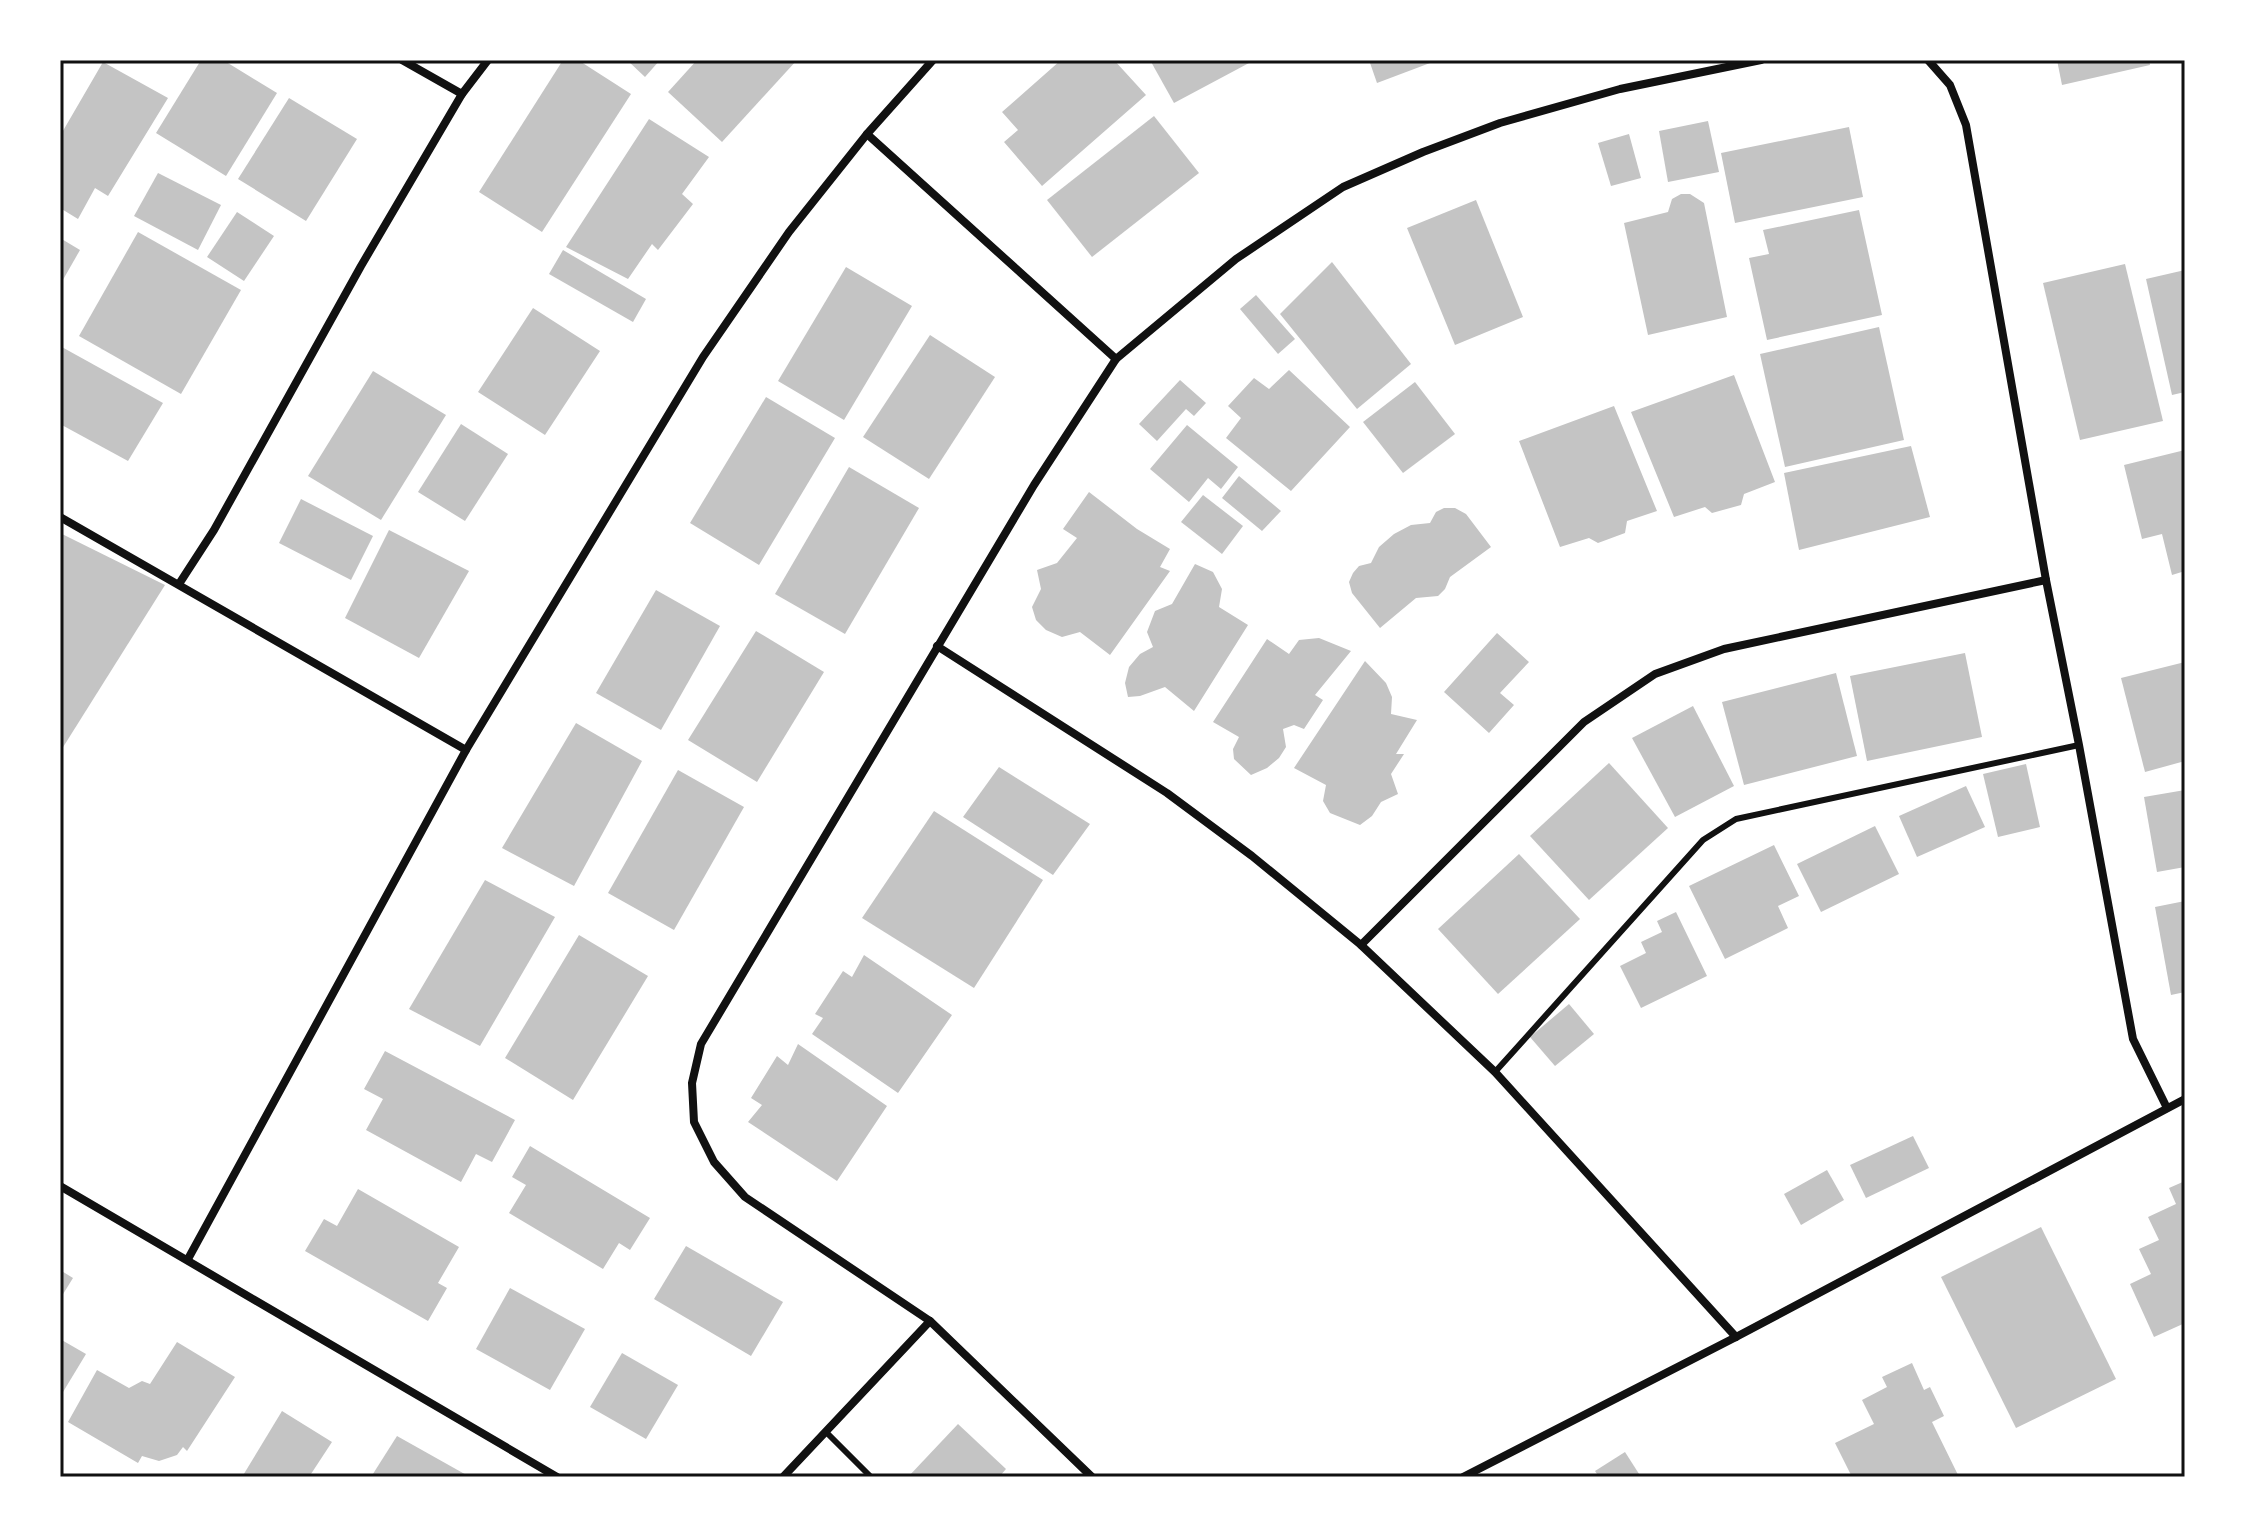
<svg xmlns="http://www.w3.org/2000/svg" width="2245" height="1537" font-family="Jost,sans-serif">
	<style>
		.building { fill: #c4c4c4 }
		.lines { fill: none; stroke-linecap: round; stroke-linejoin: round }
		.service { stroke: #111; stroke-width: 6 }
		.minor { stroke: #111; stroke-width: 8 }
		.neatline { fill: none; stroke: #111; stroke-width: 3 }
	</style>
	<rect width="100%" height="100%" fill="#fff"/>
	<g class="building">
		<polygon points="201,60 223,60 277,93 226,176 156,133"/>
		<polygon points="563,60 578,60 631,94 542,232 479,192"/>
		<polygon points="627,60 660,60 645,77"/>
		<polygon points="697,60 797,60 722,142 668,92"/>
		<polygon points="1061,60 1114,60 1146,95 1042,186 1004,142 1018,130 1002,112"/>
		<polygon points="1150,60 1249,60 1249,63 1174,103"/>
		<polygon points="1369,60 1438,60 1377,83"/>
		<polygon points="2057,60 2149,60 2150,65 2062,85"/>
		<polygon points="103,62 168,98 108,196 95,188 78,219 60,208 60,136"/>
		<polygon points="289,98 357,139 306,221 238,179"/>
		<polygon points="1154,116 1199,173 1092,257 1047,200"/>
		<polygon points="649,119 709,157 682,194 693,204 658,250 652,244 628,279 566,247"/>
		<polygon points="1708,121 1719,172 1668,182 1659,131"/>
		<polygon points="1849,127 1863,197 1735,223 1721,153"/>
		<polygon points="1629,134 1641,178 1611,186 1598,143"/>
		<polygon points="158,173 221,205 198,250 134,216"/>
		<polygon points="1681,194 1690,194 1704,203 1727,317 1648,335 1624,223 1668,212 1672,199"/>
		<polygon points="1476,200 1523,317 1455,345 1407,228"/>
		<polygon points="1859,210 1882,315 1767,340 1749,258 1769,254 1763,230"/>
		<polygon points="237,212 274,236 244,281 207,257"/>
		<polygon points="138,232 241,290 181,394 79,336"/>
		<polygon points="60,238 80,250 60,285"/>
		<polygon points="563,250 646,299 633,322 549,274"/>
		<polygon points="1332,262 1411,364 1357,409 1280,314"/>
		<polygon points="2125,264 2163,421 2080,440 2043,283"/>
		<polygon points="846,267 912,306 844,420 778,381"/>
		<polygon points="2185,270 2185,392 2172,395 2146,279"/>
		<polygon points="1256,295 1295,339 1278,354 1240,309"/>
		<polygon points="533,308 600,351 545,435 478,392"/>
		<polygon points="1879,327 1904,440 1785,467 1760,354"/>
		<polygon points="930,335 995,377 929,479 863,437"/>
		<polygon points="60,346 163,403 128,461 60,424"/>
		<polygon points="1289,370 1350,427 1291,491 1226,438 1241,418 1228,406 1254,378 1269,389"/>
		<polygon points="373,371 446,415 381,520 308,476"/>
		<polygon points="1734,375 1775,482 1744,494 1741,505 1712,513 1705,507 1674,517 1631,412"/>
		<polygon points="1180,380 1206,403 1194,416 1186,409 1157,441 1139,424"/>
		<polygon points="1415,382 1455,434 1403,473 1363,422"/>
		<polygon points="766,397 835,438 759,565 690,523"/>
		<polygon points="1614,406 1657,511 1627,521 1625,533 1598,543 1589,538 1560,547 1519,441"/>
		<polygon points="461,424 508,454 465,521 418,492"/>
		<polygon points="1187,425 1238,467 1221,489 1208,478 1189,502 1150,469"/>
		<polygon points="1911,446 1930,517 1799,550 1784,473"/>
		<polygon points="2185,450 2185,571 2172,575 2162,534 2142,539 2124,465"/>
		<polygon points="849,467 919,508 845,634 775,594"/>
		<polygon points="1239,476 1281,511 1262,531 1222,498"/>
		<polygon points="1089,492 1137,529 1170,549 1160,567 1170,571 1110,655 1080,632 1062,637 1046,630 1036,620 1032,607 1041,589 1037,570 1057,563 1077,538 1063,529"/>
		<polygon points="1203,495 1243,526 1222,554 1181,522"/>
		<polygon points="301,499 373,536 351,580 279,543"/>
		<polygon points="1444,508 1455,508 1466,514 1491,547 1450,577 1445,589 1438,596 1416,598 1380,628 1352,593 1349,582 1353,573 1359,566 1371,563 1379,547 1394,534 1411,525 1430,523 1436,512"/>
		<polygon points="389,530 469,571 419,658 345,618"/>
		<polygon points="60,533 165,585 60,752"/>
		<polygon points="1195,564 1213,572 1222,589 1219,607 1248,625 1194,711 1165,687 1140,696 1128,697 1125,683 1129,667 1140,654 1153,647 1147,632 1155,611 1172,604"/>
		<polygon points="656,590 720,626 661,730 596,693"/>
		<polygon points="756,631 824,672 757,782 688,740"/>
		<polygon points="1497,633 1529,662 1500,693 1514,705 1489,733 1444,692"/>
		<polygon points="1319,638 1351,651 1315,695 1323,700 1304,729 1294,725 1283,729 1286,747 1279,758 1267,768 1251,775 1234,759 1233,749 1239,737 1213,722 1267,639 1289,654 1299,640"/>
		<polygon points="1965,653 1982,737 1867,761 1850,676"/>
		<polygon points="1365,661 1386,683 1392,697 1391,714 1417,720 1396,754 1404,754 1391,774 1398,794 1381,802 1372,816 1360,825 1330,813 1323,801 1326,785 1294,768"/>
		<polygon points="2185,662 2185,761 2145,772 2121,678"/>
		<polygon points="1836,673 1857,756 1744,785 1722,702"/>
		<polygon points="1693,706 1734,786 1675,817 1632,738"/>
		<polygon points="576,723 642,761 574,886 502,848"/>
		<polygon points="1609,763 1668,828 1589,900 1530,836"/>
		<polygon points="2026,764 2040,827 1998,837 1983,774"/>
		<polygon points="999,767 1090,824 1053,875 963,817"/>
		<polygon points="678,770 744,807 674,930 608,893"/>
		<polygon points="1966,786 1985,827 1917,857 1899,816"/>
		<polygon points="2185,790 2185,867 2157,872 2144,797"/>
		<polygon points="934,811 1043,880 974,988 862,918"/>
		<polygon points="1875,826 1899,874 1821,912 1797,864"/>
		<polygon points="1774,845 1799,896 1778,906 1788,928 1725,959 1689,886"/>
		<polygon points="1519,854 1580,919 1498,994 1438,929"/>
		<polygon points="485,880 555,917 480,1046 409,1009"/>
		<polygon points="2185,901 2185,992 2171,995 2155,907"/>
		<polygon points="1676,912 1707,976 1641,1008 1620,966 1646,953 1641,942 1662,932 1657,921"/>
		<polygon points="579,935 648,976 573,1100 505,1058"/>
		<polygon points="864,955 952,1015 898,1093 812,1034 823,1018 815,1014 843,971 852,977"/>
		<polygon points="1569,1004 1594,1034 1555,1066 1530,1037"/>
		<polygon points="798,1044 887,1106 837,1181 748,1122 762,1105 751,1098 777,1056 788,1065"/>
		<polygon points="385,1051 515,1120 492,1162 476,1154 461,1182 366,1130 383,1099 364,1089"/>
		<polygon points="1913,1136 1929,1168 1866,1198 1850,1165"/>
		<polygon points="530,1146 650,1218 630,1250 619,1243 603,1269 509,1213 526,1185 512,1177"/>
		<polygon points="1827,1170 1844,1200 1801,1225 1784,1194"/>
		<polygon points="2185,1181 2185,1323 2154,1337 2130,1284 2151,1274 2139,1249 2159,1240 2148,1217 2176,1204 2169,1188"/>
		<polygon points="358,1189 459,1247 438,1283 447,1288 428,1321 305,1251 324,1219 337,1226"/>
		<polygon points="2041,1227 2116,1379 2016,1428 1941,1277"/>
		<polygon points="686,1246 783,1302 751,1356 654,1299"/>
		<polygon points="60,1270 73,1278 60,1299"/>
		<polygon points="510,1288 585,1329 550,1390 476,1349"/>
		<polygon points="60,1339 86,1354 60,1397"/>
		<polygon points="177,1342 235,1377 187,1451 183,1447 177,1455 159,1461 142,1456 138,1463 68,1422 97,1370 129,1388 142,1381 150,1384"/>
		<polygon points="622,1353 678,1385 646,1439 590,1407"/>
		<polygon points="1912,1363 1924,1390 1930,1387 1944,1416 1932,1422 1959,1477 1852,1477 1835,1443 1874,1424 1862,1400 1887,1387 1882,1377"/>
		<polygon points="282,1411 332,1442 309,1477 242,1477"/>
		<polygon points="958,1424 1006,1469 999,1477 908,1477"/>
		<polygon points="397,1436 470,1477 371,1477"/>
		<polygon points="1625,1452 1641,1477 1599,1477 1595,1471"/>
	</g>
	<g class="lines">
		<g class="service">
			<polyline points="1495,1072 1703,840 1736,819 2079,745"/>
			<polyline points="826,1432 871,1477"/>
		</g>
		<g class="minor">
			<polyline points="402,60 462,94"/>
			<polyline points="1928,60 1950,85 1966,125 2046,580 2079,745 2133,1039 2167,1108"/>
			<polyline points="867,134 1116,359"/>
			<polyline points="60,517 466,750"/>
			<polyline points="179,584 214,530 361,266 462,94 488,60"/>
			<polyline points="937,646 1167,793 1252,856 1361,945 1495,1072 1736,1337"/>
			<polyline points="1361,945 1584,722 1655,674 1724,649 2046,580"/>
			<polyline points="60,1186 557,1477"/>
			<polyline points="188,1259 466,750 703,357 789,232 867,134 933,60"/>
			<polyline points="783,1477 930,1321"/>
			<polyline points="1092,1477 930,1321 745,1197 714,1162 694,1122 692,1083 701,1044 1034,485 1116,359 1236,259 1343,187 1423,152 1500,123 1620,89 1761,60"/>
			<polyline points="1463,1477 1736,1337 2185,1099"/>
		</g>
	</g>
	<rect width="2245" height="1537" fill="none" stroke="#ffffff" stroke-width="124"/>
	<rect x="62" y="62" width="2121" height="1413" class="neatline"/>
</svg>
